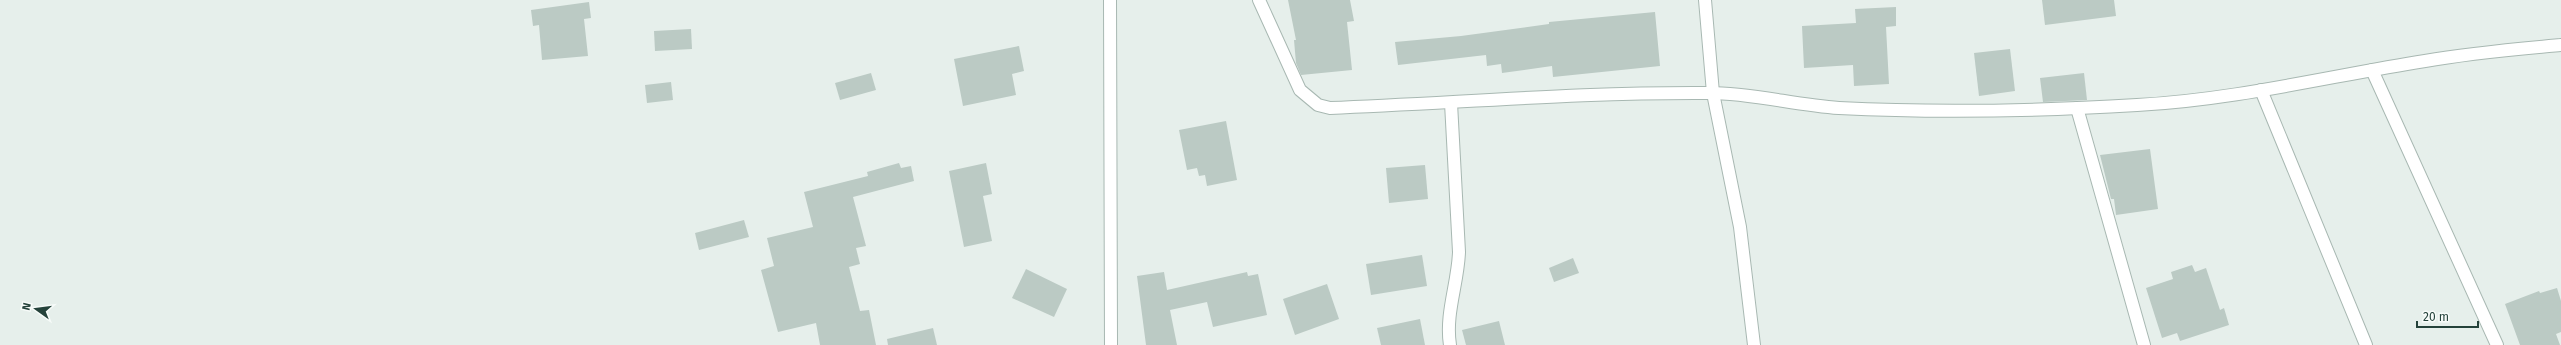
<svg xmlns="http://www.w3.org/2000/svg" width="2561" height="345" font-family="'Fira Sans',sans-serif">
	<style>
		.building { fill: #bbcac4 }
		.lines { fill: none; stroke-linecap: round; stroke-linejoin: round }
		.street-casing { stroke: #a8b8b2; stroke-width: 14 }
		.street { stroke: #fff; stroke-width: 12 }
	</style>
	<rect width="100%" height="100%" fill="#e6efeb"/>
	<g class="building">
		<polygon points="1288,0 1350,0 1354,21 1347,22 1352,70 1301,75 1296,63 1294,40 1296,40"/>
		<polygon points="2042,0 2114,0 2116,16 2045,25"/>
		<polygon points="589,2 591,18 584,19 588,56 542,60 539,25 533,26 531,10"/>
		<polygon points="1896,7 1896,26 1886,27 1889,84 1854,86 1853,65 1804,68 1802,26 1856,23 1855,9"/>
		<polygon points="1655,12 1660,66 1553,77 1552,66 1502,73 1501,64 1487,66 1486,55 1398,65 1395,42 1461,36 1549,24 1549,22"/>
		<polygon points="691,29 692,49 655,51 654,31"/>
		<polygon points="1019,46 1024,71 1012,74 1016,95 963,106 954,59"/>
		<polygon points="2010,49 2015,91 1979,96 1974,53"/>
		<polygon points="871,73 876,90 840,100 835,83"/>
		<polygon points="2084,73 2087,100 2043,102 2040,78"/>
		<polygon points="671,82 673,100 647,103 645,85"/>
		<polygon points="1226,121 1237,180 1207,186 1205,175 1199,176 1197,168 1187,170 1179,130"/>
		<polygon points="2150,149 2158,209 2116,215 2114,199 2111,199 2100,155"/>
		<polygon points="899,163 901,168 911,166 914,181 853,197 866,246 856,248 860,264 849,267 860,311 869,310 876,345 820,345 816,323 778,332 761,270 774,266 767,238 813,227 804,192 868,176 867,172"/>
		<polygon points="986,163 992,194 983,196 992,241 964,247 949,171"/>
		<polygon points="1425,165 1428,199 1389,203 1386,168"/>
		<polygon points="744,220 749,237 699,250 695,233"/>
		<polygon points="1422,255 1427,286 1371,295 1366,264"/>
		<polygon points="1573,258 1579,273 1554,282 1549,268"/>
		<polygon points="2192,265 2195,272 2206,268 2220,310 2224,308 2229,325 2180,341 2177,333 2162,338 2146,288 2173,279 2171,272"/>
		<polygon points="1026,269 1067,289 1054,317 1012,298"/>
		<polygon points="1164,272 1167,290 1247,272 1248,276 1258,274 1267,315 1213,327 1207,302 1170,310 1177,345 1146,345 1137,276"/>
		<polygon points="1327,284 1339,319 1295,335 1283,299"/>
		<polygon points="2557,288 2561,301 2561,332 2556,334 2560,345 2520,345 2505,304 2539,291 2540,293"/>
		<polygon points="1420,319 1425,345 1381,345 1377,328"/>
		<polygon points="1499,321 1505,345 1466,345 1462,330"/>
		<polygon points="933,328 937,345 888,345 887,339"/>
	</g>
	<g class="lines">
		<defs>
			<g id="street">
				<polyline points="1110,0 1111,345"/>
				<path d="M1259,0L1300,90L1318,105L1330,108C1457,103 1583,92 1709,93C1752,93 1795,105 1839,108C1938,113 2038,111 2137,105C2234,100 2330,76 2425,61C2470,53 2516,49 2561,45"/>
				<polyline points="1705,0 1713,93 1740,227 1754,345"/>
				<polyline points="2372,70 2497,345"/>
				<polyline points="2261,90 2366,345"/>
				<polyline points="2077,108 2144,345"/>
				<path d="M1450,345C1445,314 1458,283 1459,252L1451,103"/>
			</g>
		</defs>
		<use href="#street" class="street-casing"/>
		<use href="#street" class="street"/>
	</g>
	<g transform="translate(36 309) rotate(284)" stroke="#f7fbf9" stroke-width="3" paint-order="stroke">
	<path d="M0-3L7 15L0 10L-7 15Z" fill="#24423a"/>
	<text y="-6" font-size="11" font-weight="bold" text-anchor="middle" fill="#24423a">N</text>
	</g>
	<path d="M2417 321v6h61v-6" fill="none" stroke="#24423a" stroke-width="2"/>
	<text x="2423" y="321" font-size="12" fill="#24423a" stroke="#f7fbf9" stroke-width="3" paint-order="stroke">20 m</text>
</svg>
